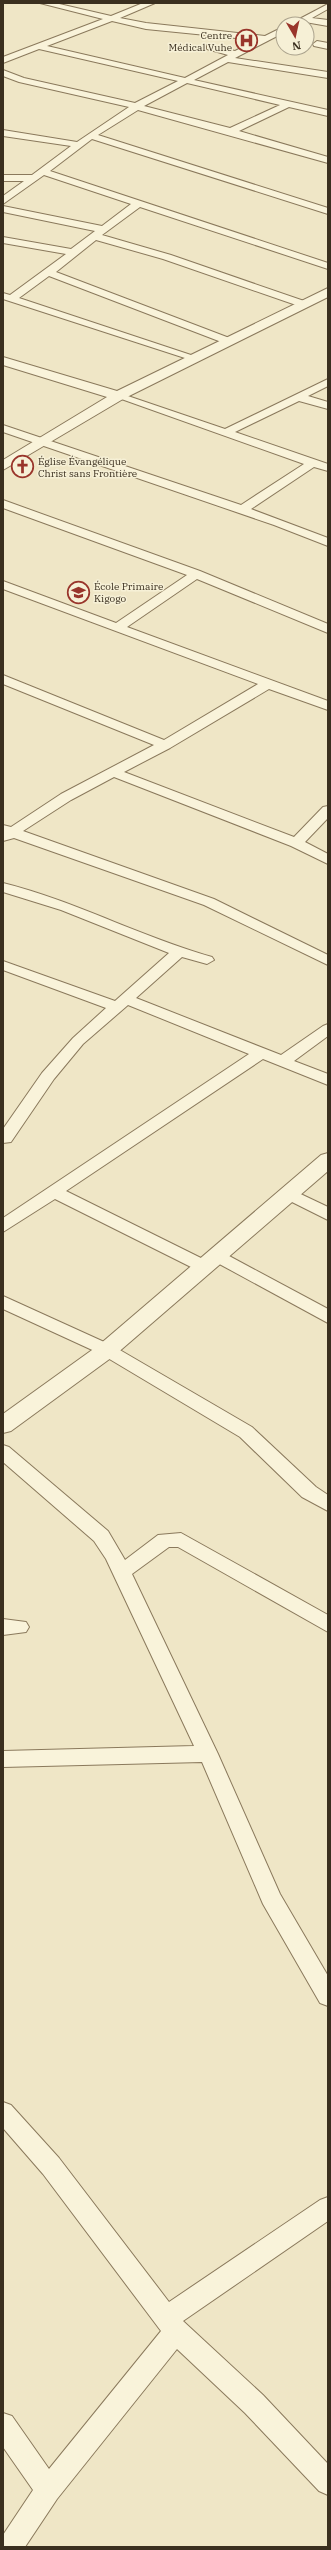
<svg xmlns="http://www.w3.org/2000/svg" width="331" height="2550" font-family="'IBM Plex Serif',serif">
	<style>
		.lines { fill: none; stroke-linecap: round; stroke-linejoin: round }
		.minor-casing { stroke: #8a795c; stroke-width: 2 }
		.tertiary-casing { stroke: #8a795c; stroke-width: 2 }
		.minor { fill: #f9f3da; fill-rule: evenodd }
		.tertiary { fill: #f9f3da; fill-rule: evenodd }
		.labels { text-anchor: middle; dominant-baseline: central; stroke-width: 3; stroke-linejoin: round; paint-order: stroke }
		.far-poi-label { font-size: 10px; fill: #3a2f1f; stroke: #f6f0d6; text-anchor: start }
	</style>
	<rect width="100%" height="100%" fill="#efe6c6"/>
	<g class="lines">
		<defs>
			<g id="minor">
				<path d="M40,3H55L111,16L143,3H155L120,18L146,23L265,36L283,27V33L235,58L328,72V78L228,62L194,80L328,110V116L289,107L239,131L328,157V163L138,110L98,135L328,208V214L92,139L50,171L328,263V269L140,207L102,235L171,255L307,302V306H299L163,259L96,240L56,272L232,339V343H224L49,276L19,298L197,357L196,359H188L3,299V293L10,295L66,254L3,243V237L71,249L95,231L3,212V206L102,226L131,204L44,175L3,204V196L24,181H3V175H32L71,146L3,136V130L77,142L129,107L19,82L3,76V70L24,78L135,103L178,81L39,49L3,63V57L103,19ZM112,21L146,29L257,40L235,51L207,45V49L228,55L185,78L47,46ZM187,83L280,105L230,128L144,106Z"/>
				<polygon points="328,4 328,9 312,18 328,20 328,26 305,22 290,24"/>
				<polygon points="317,41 328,43 328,49 314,46 313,44"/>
				<polygon points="328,379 328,386 308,396 328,402 328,409 299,401 235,432 328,464 328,471 314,467 251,509 328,538 328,546 274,525 3,432 3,425 241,505 304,464 113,396 114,394 122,394 225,429"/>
				<polygon points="3,500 200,571 328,624 328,633 197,579 127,627 328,701 328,710 269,689 170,748 124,772 294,837 323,807 328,806 328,818 305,842 328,854 328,864 291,846 114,777 71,800 23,831 214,899 328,955 328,965 204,905 14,838 3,841 3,825 11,827 61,794 154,745 3,684 3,675 164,740 258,684 3,589 3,581 116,623 187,575 3,508"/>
				<path d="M3,883C75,901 141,937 212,957L214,960L207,964L182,957L136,998L281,1055L323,1026L328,1024V1036L294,1061L328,1074V1085L263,1059L66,1191L211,1263L213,1267L211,1271H199L55,1199L3,1232V1218L249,1054L128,1005L83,1044L54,1079L11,1142L3,1143V1129L42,1073L73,1038L106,1008L3,970V961L115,1001L169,953L61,910L3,892Z"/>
				<polygon points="290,1189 328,1207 328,1220 284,1198 282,1194 284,1190"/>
				<polygon points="218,1250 328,1309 328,1323 212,1260 210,1256 212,1252"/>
				<polygon points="3,1296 113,1346 252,1427 316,1487 328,1495 328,1511 302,1497 240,1437 101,1354 3,1309"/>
				<polygon points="3,1445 9,1447 108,1531 125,1560 158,1535 181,1533 328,1615 328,1632 178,1547 169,1547 132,1574 218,1754 280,1894 328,1976 328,2006 320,2003 263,1904 202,1762 3,1767 3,1751 194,1746 106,1559 94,1541 3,1462"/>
				<polygon points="3,1619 26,1622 29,1627 26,1632 3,1635"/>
				<polygon points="3,2102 11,2105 59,2158 169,2302 320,2200 328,2197 328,2221 183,2321 263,2395 328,2464 328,2495 319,2491 245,2413 177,2349 57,2499 25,2547 3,2547 3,2535 33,2490 3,2447 3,2413 12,2416 49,2469 161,2331 43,2174 3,2128"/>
			</g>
			<g id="tertiary">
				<polygon points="328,288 328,297 123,399 3,470 3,460 107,397 3,365 3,357 117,391"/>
				<polygon points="328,1153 328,1171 115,1355 11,1431 3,1433 3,1414 99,1345 321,1155"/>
			</g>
		</defs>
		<use href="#minor" class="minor-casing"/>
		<use href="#tertiary" class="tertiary-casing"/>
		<use href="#minor" class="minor"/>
		<use href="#tertiary" class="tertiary"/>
	</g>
	<defs>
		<symbol id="hospital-ring" viewBox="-11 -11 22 22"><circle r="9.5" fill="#f6f0d6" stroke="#99352b" stroke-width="1.5"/><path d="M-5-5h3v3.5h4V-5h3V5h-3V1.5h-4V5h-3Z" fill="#99352b"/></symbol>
		<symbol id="church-ring" viewBox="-11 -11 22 22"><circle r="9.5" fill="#f6f0d6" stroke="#99352b" stroke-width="1.5"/><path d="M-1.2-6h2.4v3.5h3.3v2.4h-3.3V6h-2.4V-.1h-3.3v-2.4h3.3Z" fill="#99352b"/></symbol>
		<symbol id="school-ring" viewBox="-11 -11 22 22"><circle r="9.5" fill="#f6f0d6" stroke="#99352b" stroke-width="1.5"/><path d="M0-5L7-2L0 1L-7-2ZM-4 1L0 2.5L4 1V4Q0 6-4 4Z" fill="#99352b"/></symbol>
	</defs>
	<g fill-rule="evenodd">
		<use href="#hospital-ring" x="234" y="28" width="25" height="25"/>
		<use href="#church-ring" x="10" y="454" width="25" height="25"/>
		<use href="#school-ring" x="66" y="580" width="25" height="25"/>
	</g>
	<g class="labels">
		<g class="far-poi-label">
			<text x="232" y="35" text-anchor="end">Centre<tspan x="232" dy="12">Médical Vuhe</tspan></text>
			<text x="38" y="461">Église Évangélique<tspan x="38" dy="12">Christ sans Frontière</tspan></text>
			<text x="94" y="586">École Primaire<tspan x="94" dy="12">Kigogo</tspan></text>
		</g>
	</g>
	<rect width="331" height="2550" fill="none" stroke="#3a2f1f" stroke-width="8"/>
	<g transform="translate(295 36) rotate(171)"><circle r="19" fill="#f6f0d6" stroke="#aba38d"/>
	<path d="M0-3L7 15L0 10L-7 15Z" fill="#99352b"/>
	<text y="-6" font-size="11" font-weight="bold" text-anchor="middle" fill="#3a2f1f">N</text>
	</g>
</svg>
